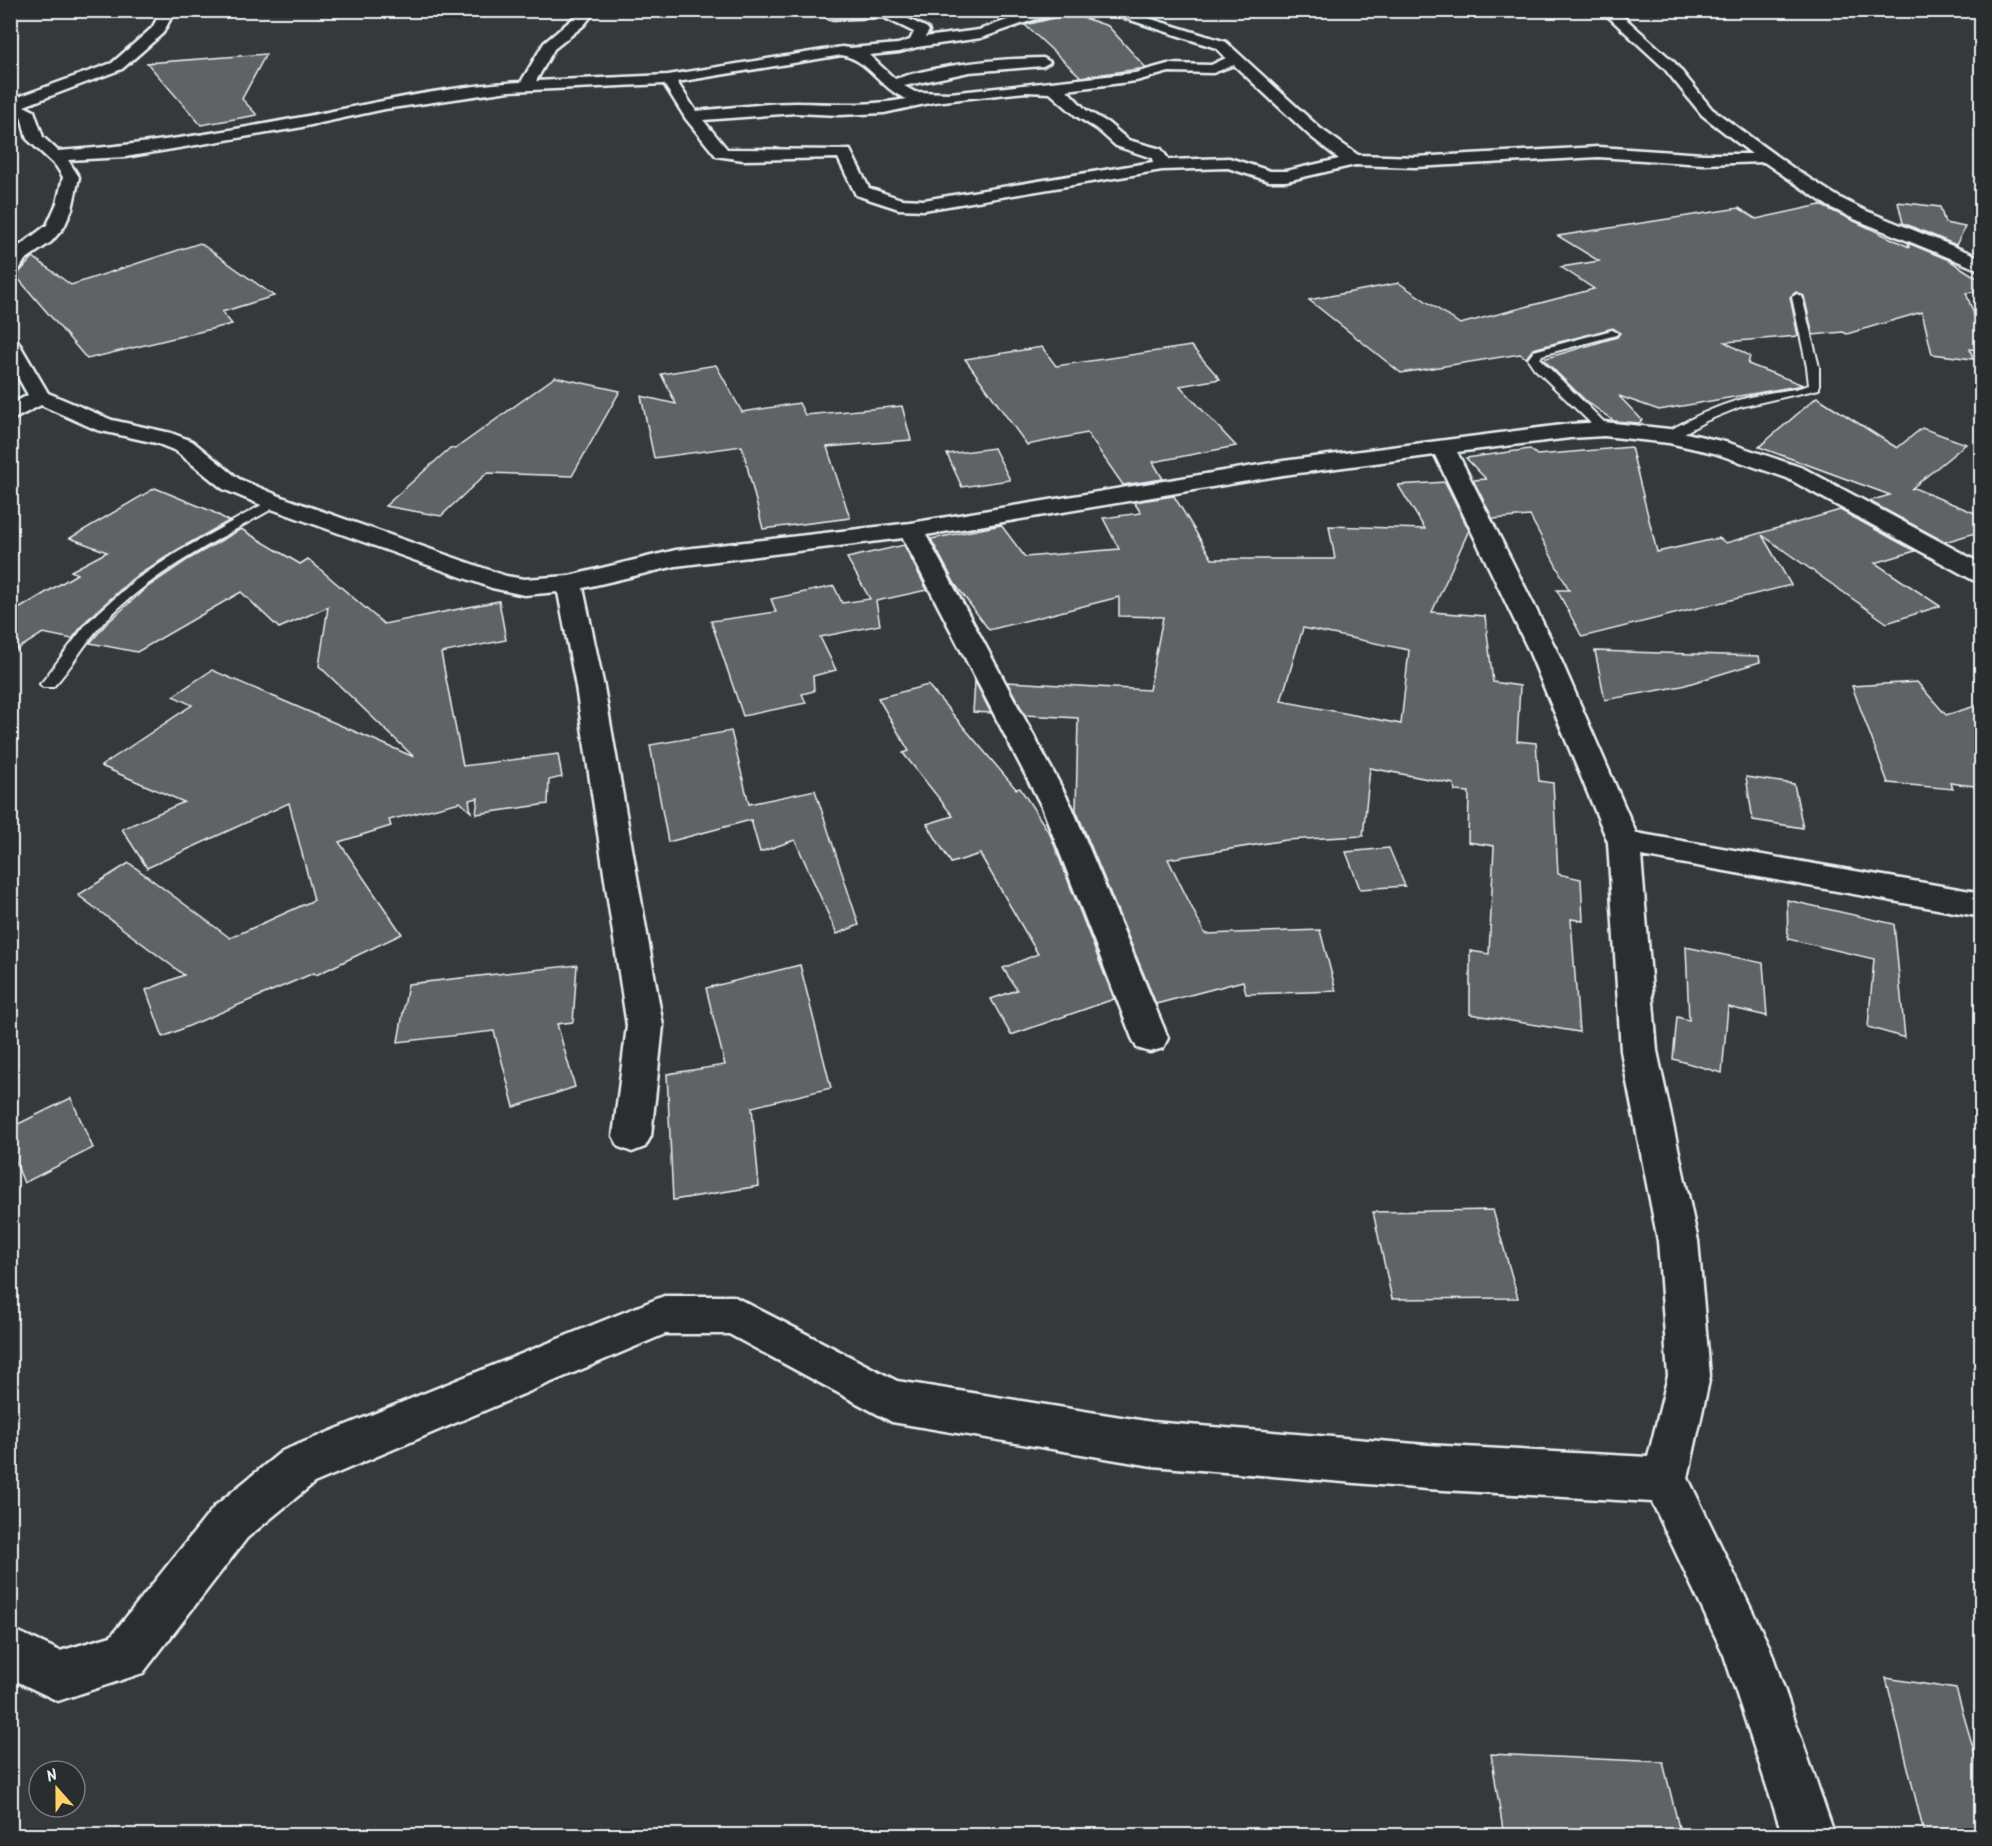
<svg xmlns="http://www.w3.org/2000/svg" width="1992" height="1846" font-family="Kalam,sans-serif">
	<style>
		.building { fill: #5f6365; stroke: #e8f1f8; stroke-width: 1.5; fill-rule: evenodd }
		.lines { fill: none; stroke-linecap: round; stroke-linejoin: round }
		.lane-casing { stroke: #e8f1f8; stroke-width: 4 }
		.street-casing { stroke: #e8f1f8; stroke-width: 5 }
		.lane { fill: #2a2d2e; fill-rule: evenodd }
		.street { fill: #2a2d2e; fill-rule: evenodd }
	</style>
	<rect width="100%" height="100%" fill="#35393a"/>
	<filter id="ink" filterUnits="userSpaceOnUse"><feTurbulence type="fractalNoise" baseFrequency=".0167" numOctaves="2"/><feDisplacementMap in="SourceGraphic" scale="12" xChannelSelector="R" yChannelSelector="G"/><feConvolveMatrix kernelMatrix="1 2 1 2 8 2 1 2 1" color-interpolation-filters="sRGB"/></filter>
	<g filter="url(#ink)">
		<g class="building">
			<polygon points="1069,13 1108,26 1146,68 1081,77 1025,25 1063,16"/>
			<polygon points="266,54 242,99 257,115 201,125 147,63"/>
			<polygon points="1898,202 1940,207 1945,223 1965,227 1956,245 1903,223"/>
			<polygon points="1820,205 1909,247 1908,243 1949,260 1982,281 1982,291 1966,293 1982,336 1982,350 1970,349 1973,359 1932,354 1922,312 1847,334 1843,332 1813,335 1804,296 1796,292 1790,297 1798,336 1725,342 1750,356 1748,364 1803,385 1659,410 1619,396 1642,420 1639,423 1614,421 1586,401 1543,359 1617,337 1620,333 1613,328 1533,349 1526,358 1520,354 1401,373 1309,300 1399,283 1460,324 1594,289 1561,267 1599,261 1558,236 1739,208 1756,219"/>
			<polygon points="200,243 274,296 222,312 232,324 87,359 16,276 33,257 71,285"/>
			<polygon points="1191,346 1220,379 1180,386 1236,446 1153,462 1163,479 1123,485 1087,433 1027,445 965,359 1042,347 1056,366"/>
			<polygon points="716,365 742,412 799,403 805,415 902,406 911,440 827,447 850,518 763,529 742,446 654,458 641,396 676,404 661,374"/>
			<polygon points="555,377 620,391 572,476 487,473 441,516 385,506 450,448 455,449"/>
			<polygon points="1817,397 1897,448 1922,428 1966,444 1911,489 1914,488 1982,516 1982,531 1945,542 1869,501 1890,495 1759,447"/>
			<polygon points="1631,447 1657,552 1719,538 1726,543 1840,510 1915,551 1875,563 1940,606 1887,623 1762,535 1791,585 1582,637 1557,590 1569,590 1530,516 1493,519 1473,480 1486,479 1466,458 1530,449 1537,455"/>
			<polygon points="994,448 1010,480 962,487 947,454"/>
			<path d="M1445,482L1469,530L1432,612L1485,616L1493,682L1520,686L1517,741L1536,743L1539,781L1553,783L1558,874L1581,879L1583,921L1571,919L1579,1032L1470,1014V951L1489,954L1494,846L1468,842L1469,792L1455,791L1454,784L1370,768L1363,836L1286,840L1168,859L1205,934L1320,930L1336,991L1246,994L1243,981L1156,1004L1076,810L1078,718L1025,715L1007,682L1149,690L1163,617L1119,616V597L989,630L955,584L931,539L1001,525L1025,557L1119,549L1103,518L1141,513L1134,502L1174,496L1212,559H1335L1329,526L1425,529L1398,485ZM1303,628L1409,650L1401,724L1281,701Z"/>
			<polygon points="155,488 211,511 229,521 177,550 132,579 86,621 72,639 43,633 10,654 10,614 77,574 71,571 107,552 70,538"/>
			<polygon points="241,529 300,564 308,559 384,624 499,601 506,640 441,653 463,766 558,754 562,777 549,780 548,804 476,814 478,798 469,800 471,812 460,802 389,820 391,826 339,842 402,934 316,975 314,973 163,1037 146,990 184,975 78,895 129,863 230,938 314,900 289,803 147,868 122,829 184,802 101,766 192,705 173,696 212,670 414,757 319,666 328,607 279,628 241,592 137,652 90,643 106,624 145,589 189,559"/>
			<polygon points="904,545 927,590 876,601 880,625 820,637 836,670 813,676 814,691 802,694 806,703 743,716 711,621 776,612 771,599 834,586 842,603 870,599 847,558"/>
			<polygon points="1595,651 1759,656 1760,662 1682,686 1605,700"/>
			<polygon points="975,681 991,713 973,712"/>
			<polygon points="1917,682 1946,715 1982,704 1982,787 1950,783 1953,789 1888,783 1852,686"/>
			<polygon points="928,685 1016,789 1020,788 1050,834 1114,999 1011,1035 991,999 1017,990 1003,968 1038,954 980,854 951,863 927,824 953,816 903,753 909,751 878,698"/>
			<polygon points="731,731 749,804 815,790 859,925 837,934 795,840 760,852 751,820 668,842 650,745"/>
			<polygon points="1746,777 1794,784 1803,828 1753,820"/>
			<polygon points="1389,848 1405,886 1360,889 1346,852"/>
			<polygon points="1787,900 1894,924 1905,1038 1868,1027 1874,959 1788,939"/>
			<polygon points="1686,947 1763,963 1767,1016 1728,1007 1722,1073 1673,1059 1677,1017 1689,1020"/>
			<polygon points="577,965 573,1022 557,1024 575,1087 514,1107 494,1031 398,1042 408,984"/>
			<polygon points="800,965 831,1088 752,1107 759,1186 673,1200 667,1074 725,1065 706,988"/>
			<polygon points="71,1098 93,1148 24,1183 10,1148 10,1128"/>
			<polygon points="1493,1210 1518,1298 1392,1299 1373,1212"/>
			<polygon points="1886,1678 1956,1689 1982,1778 1982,1836 1942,1836 1924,1833"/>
			<polygon points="1491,1754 1663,1762 1681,1836 1504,1836"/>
		</g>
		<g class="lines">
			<defs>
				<g id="lane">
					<path d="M1797,294L1802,297L1819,367V389L1740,407L1706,421L1673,439H1665V433C1694,416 1725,402 1759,395C1775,391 1793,391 1809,385L1807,367L1792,297Z"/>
					<polygon points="1612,330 1618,333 1616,335 1542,355 1540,359 1608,426 1608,432 1600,432 1534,368 1528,359 1534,351"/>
					<path d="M274,498L279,499L281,502L279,505C218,540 154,571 104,622C85,642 72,667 53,687H43L40,684L43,681L87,623L134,581L178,552Z"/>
				</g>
				<g id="street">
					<path d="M162,10H175L163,33L122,69L24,106L34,111L43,137L58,151C138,146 218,133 297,118C371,104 445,86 521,82L544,43L583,10H596L584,25L554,49L536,81L668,75L842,47L850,48L898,44L910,40L914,32L883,17L830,19L818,10H890L927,28L929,31L925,37L979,30L1033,11L1069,10L1063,14L1036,19L981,38L917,47L899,52L869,55L895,79C943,64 994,59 1043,58L1050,62L1043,66L969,72L904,86L915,92L950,93L1135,73L1168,64L1211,65L1226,58L1216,48L1100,10H1122L1226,42L1321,129L1358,155L1415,157L1598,147L1703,154H1752L1702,115L1664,68L1601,10H1616L1674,62L1712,109L1793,168L1840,198L1864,210L1982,258V271L1852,218L1828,206L1764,162L1703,164L1598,157L1415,167L1355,165L1286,181H1269L1228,168L1162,170L924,210L899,209L856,195L838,158L743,160L716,156L686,119L664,84L509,91L385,109L297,128L125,157L68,160L79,177L72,209L64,227L51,242L25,260L17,273L10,275V253L47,225L57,203L63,177L56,166L27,139L21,116L10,111V100L112,63L152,28ZM842,55C871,61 881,90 907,99C870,106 835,104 797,103C764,103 730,108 696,111L677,82ZM1234,65L1309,135L1339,159L1286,171H1270L1229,158L1169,160L1161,149L1128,140L1108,123L1086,110L1067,90L1136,81L1169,72L1213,73ZM1026,92L1050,93L1076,116L1097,129L1116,146L1152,158L1153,162L924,200L901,199L869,188L850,150L727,149L703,120L796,113L839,115L884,113L934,102Z"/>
					<polygon points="10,338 17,340 48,393 112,420 171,433 192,441 239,479 282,497 506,576 524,579 569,576 676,550 911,523 1283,461 1570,424 1604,422 1669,429 1729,443 1803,468 1982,564 1982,583 1973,580 1787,478 1714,453 1669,443 1604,436 1570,438 1457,452 1557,651 1636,833 1982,893 1982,917 1641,856 1657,1051 1698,1241 1710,1376 1688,1478 1770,1648 1835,1836 1783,1836 1724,1655 1652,1502 1427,1489 1152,1466 892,1422 729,1334 665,1334 314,1483 247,1538 143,1673 58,1701 10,1678 10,1628 60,1651 111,1636 215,1506 282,1451 664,1296 733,1296 897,1381 1152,1422 1427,1445 1648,1457 1668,1376 1658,1241 1621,1051 1608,842 1529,651 1435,455 1283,475 926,535 1072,807 1168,1038 1163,1048 1150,1052 1137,1048 1132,1038 1042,807 903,538 676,566 583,588 604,687 663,1026 651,1136 645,1147 632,1152 619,1147 613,1136 627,1026 576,687 558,592 524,595 492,588 266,507 223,489 176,451 156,443 97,430 41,405 10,421 10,405 28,395 10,363"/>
				</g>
			</defs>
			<use href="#lane" class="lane-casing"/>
			<use href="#street" class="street-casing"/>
			<use href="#lane" class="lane"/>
			<use href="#street" class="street"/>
		</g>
	</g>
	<rect width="1992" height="1846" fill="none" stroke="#2a2d2e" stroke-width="36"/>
	<rect x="18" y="18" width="1956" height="1810" fill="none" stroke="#e8f1f8" stroke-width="2" filter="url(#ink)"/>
	<g transform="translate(57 1789) rotate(339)"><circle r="28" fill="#2a2d2e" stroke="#767b7f" stroke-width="1.5"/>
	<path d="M0-4.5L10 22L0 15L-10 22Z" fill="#ffd166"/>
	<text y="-9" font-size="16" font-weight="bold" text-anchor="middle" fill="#e8f1f8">N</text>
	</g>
</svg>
